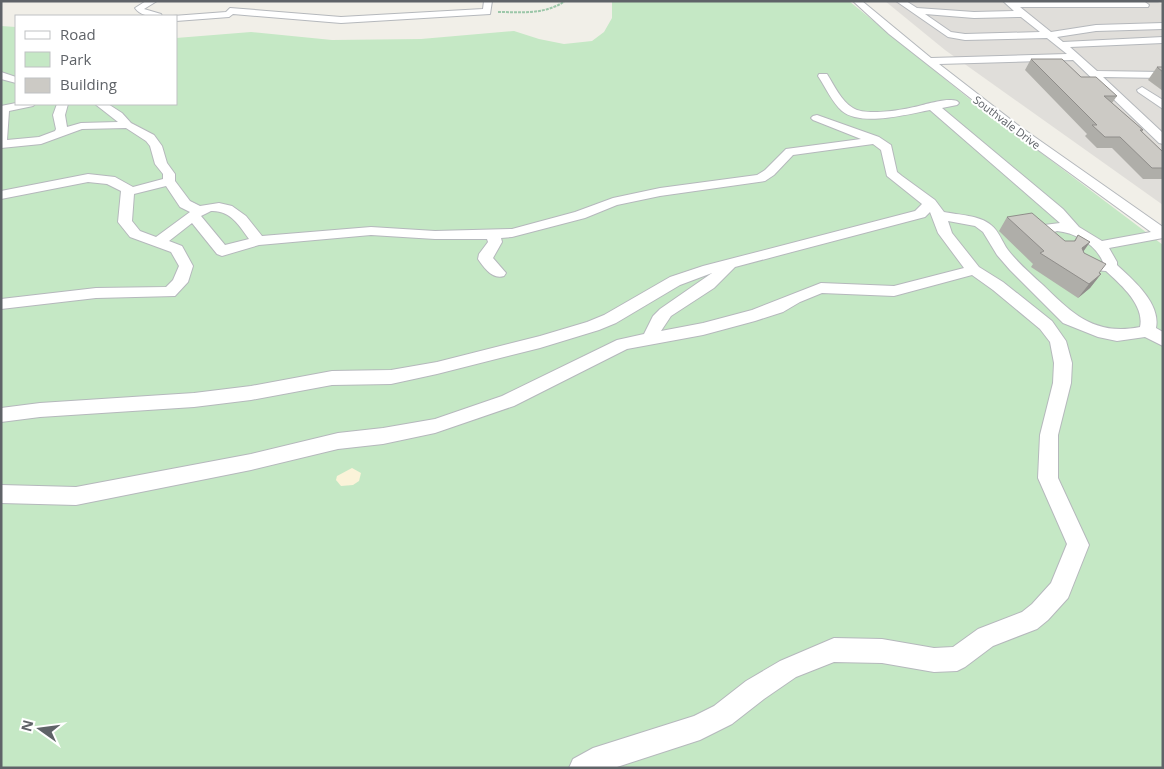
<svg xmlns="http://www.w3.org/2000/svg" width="1164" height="769" font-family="'Open Sans',sans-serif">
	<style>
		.industrial { fill: #e0deda }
		.green { fill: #c5e8c5 }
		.sand { fill: #fbf3d9 }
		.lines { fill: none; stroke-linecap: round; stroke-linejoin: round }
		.minor-casing { stroke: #b5b8bc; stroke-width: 2 }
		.path { stroke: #9cc7a9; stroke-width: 2; stroke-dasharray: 3 1; stroke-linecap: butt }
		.minor { fill: #fff; fill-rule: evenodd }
		.wall { fill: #afaea9 }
		.shaded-wall { fill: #8f8d8a }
		.building { fill: #cccac5; stroke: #8f8d8a }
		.labels { text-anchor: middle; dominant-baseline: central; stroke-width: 4; stroke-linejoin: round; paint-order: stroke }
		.far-street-label { font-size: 11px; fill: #5f6368; stroke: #fff }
	</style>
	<rect width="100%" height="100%" fill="#f1efe8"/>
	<polygon class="industrial" points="885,1 1156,1 1163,5 1163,205 945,50"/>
	<polygon class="green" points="612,1 849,1 967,97 1163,245 1163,768 1,768 1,26 16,27 16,104 176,104 176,38 251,32 332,40 421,39 514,31 539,39 564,44 592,41 604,32 612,18"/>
	<polygon class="sand" points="352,468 361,473 359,481 353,485 341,486 336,480 337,476"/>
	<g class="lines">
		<defs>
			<g id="minor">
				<path d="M146,1H157L144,9L161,14L162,16C152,16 141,17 135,8Z"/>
				<polygon points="484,1 492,1 490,14 341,23 233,14 229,17 176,21 176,16 173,16 226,12 230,8 341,17 483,9"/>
				<path d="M853,1H862L931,58L1067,54L1047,38L965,40L948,37L896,1H906L917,8L974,12L1014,11L1003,1L1145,2L1149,5L1148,7H1020L1051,32L1096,25L1163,23V29L1096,31L1057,37L1063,42L1163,37V43L1070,47L1097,71L1163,72V78L1103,77L1163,133V144L1159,143L1073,60L939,64L1019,126L1163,227V238L1109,248L1117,262V265C1133,280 1161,303 1156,328L1163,332V346L1145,337L1117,341L1098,337L1063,323L1010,270L997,255L983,232L975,226L948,221L952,233L979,267L1003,282L1052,321L1066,341L1072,363L1071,383L1058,435V478L1089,545L1068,598L1048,620L1037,629L993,646L965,667L957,671L934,672L882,663L834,662L796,677L764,699L732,724L700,740L614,768H569L573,759L593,748L694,716L714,706L746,681L780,661L834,638L882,639L934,648L953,647L978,629L1022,612L1032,604L1051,583L1067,544L1038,478L1040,435L1053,383L1054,363L1050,342L1040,329L993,290L972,275L894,296L822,293L800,302L783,312L755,321L703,335L627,349L514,406L435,433L383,444L338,449L251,470L76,505L1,503V485L76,487L251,454L338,433L383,428L435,419L502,396L617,340L644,334L653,316L660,309L712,273L680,285L616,323L599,330L540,348L437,374L391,384L332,385L251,400L194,407L40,417L1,422V408L40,403L194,393L251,386L332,371L391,370L437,362L540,336L587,322L604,315L670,277L703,266L915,211L922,204L887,176L881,150L873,144L793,155L774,175L765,181L660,196L617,205L585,218L512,237L501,238L502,242L493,258L506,273L504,276C493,280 484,268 478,259L479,254L488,242L487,239H435L371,235L259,245L222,256L217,254L192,223L169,241L182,246L193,266L188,282L175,296L96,298L1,309V299L96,288L166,287L173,280L179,266L171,252L130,237L118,222L121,191L107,184L88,182L1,199V191L88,174L115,177L133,187L163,179V174L155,164L150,146L146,141L126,128L82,129L41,144L1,148V106L16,103L35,104L33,106L9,111L7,140L39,137L55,131L56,129L53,115L57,104H68L65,115L67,127L81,123L118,122L95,104H108L122,113L131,123L154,135L162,146L167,163L175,174V181L190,201L200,206L219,203L232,206L246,216L262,236L371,227L435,231L512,229L575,212L613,198L660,188L757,175L765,170L786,149L861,139L813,120L811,118L813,116L817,115L879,137L891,145L897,172L902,176L935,200L944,212C959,215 979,215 991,225C999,231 1002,242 1008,250C1018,263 1031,274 1043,285C1073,314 1094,336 1140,327C1145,305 1120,284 1106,271L1095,270L1093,267L1095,264L1103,262C1095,244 1076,233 1057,231L1054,232L1064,247L1062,250H1052L1040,232L1044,225L1060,223L930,110C909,114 861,127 842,111C832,102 826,88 818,76L819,74H827C834,85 841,101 853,108C867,117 910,109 926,104C935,102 948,98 957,101L959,103L957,105L942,108L1063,209L1079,227L1102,241L1151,232L1011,130L889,34ZM925,14L974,18L1021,17L1040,32L965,34L951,32ZM166,186L180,207L190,212L156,237L140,231L132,221L134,194ZM211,211C230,210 239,225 249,239L225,245L201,216ZM930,212L938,233L964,268L894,286L821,283L752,310L703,323L661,331L671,316L714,288L735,267L925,217Z"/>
				<polygon points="1,72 16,77 16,83 1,79"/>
				<polygon points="1142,87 1163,100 1163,109 1138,92 1137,90"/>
			</g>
		</defs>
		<use href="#minor" class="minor-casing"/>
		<path class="path" d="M498,12C521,12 545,15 565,1"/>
		<use href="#minor" class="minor"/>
	</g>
	<g class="wall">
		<polygon points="1031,59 1081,77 1117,96 1112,103 1143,130 1142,132 1163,152 1163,179 1143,179 1112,148 1097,148 1085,136 1087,134 1025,70"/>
		<polygon points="1157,67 1163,67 1163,91 1148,80"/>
		<polygon points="1007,217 1065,241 1074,241 1078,235 1090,242 1083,252 1099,273 1101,274 1090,288 1078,298 1031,267 1033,264 999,231"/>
	</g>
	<g class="shaded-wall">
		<polygon points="1090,242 1080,256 1082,248"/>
		<polygon points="1101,274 1090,288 1078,298 1089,284"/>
	</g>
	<g class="building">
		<polygon points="1031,59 1062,59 1081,77 1096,77 1117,96 1104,96 1143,130 1140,130 1163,152 1163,168 1152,168 1120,137 1105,137 1092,125 1097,125"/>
		<polygon points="1157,67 1163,67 1163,72"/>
		<polygon points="1032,213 1065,241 1075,241 1078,235 1090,242 1082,248 1084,253 1106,264 1099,273 1101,274 1089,284 1040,253 1044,251 1007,217"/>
	</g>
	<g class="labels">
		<g class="far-street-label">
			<text transform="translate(1007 122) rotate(37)">Southvale Drive</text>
		</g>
	</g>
	<rect width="1164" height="769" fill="none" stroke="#5f6368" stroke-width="5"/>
	<rect x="15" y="15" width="162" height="90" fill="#ffffff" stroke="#bfc1c3"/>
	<rect x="25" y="31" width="25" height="8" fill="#ffffff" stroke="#bfc1c3"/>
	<text x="60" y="40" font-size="15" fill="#5f6368">Road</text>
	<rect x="25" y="52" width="25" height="15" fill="#c5e8c5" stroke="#bfc1c3"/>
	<text x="60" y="65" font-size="15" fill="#5f6368">Park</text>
	<rect x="25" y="78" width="25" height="15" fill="#cccac5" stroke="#bfc1c3"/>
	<text x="60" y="90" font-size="15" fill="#5f6368">Building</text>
	<g transform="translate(40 729) rotate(284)" stroke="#ffffff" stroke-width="4" paint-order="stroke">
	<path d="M0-4L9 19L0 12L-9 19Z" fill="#5f6368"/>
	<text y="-8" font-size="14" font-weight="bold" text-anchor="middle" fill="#5f6368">N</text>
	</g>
</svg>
